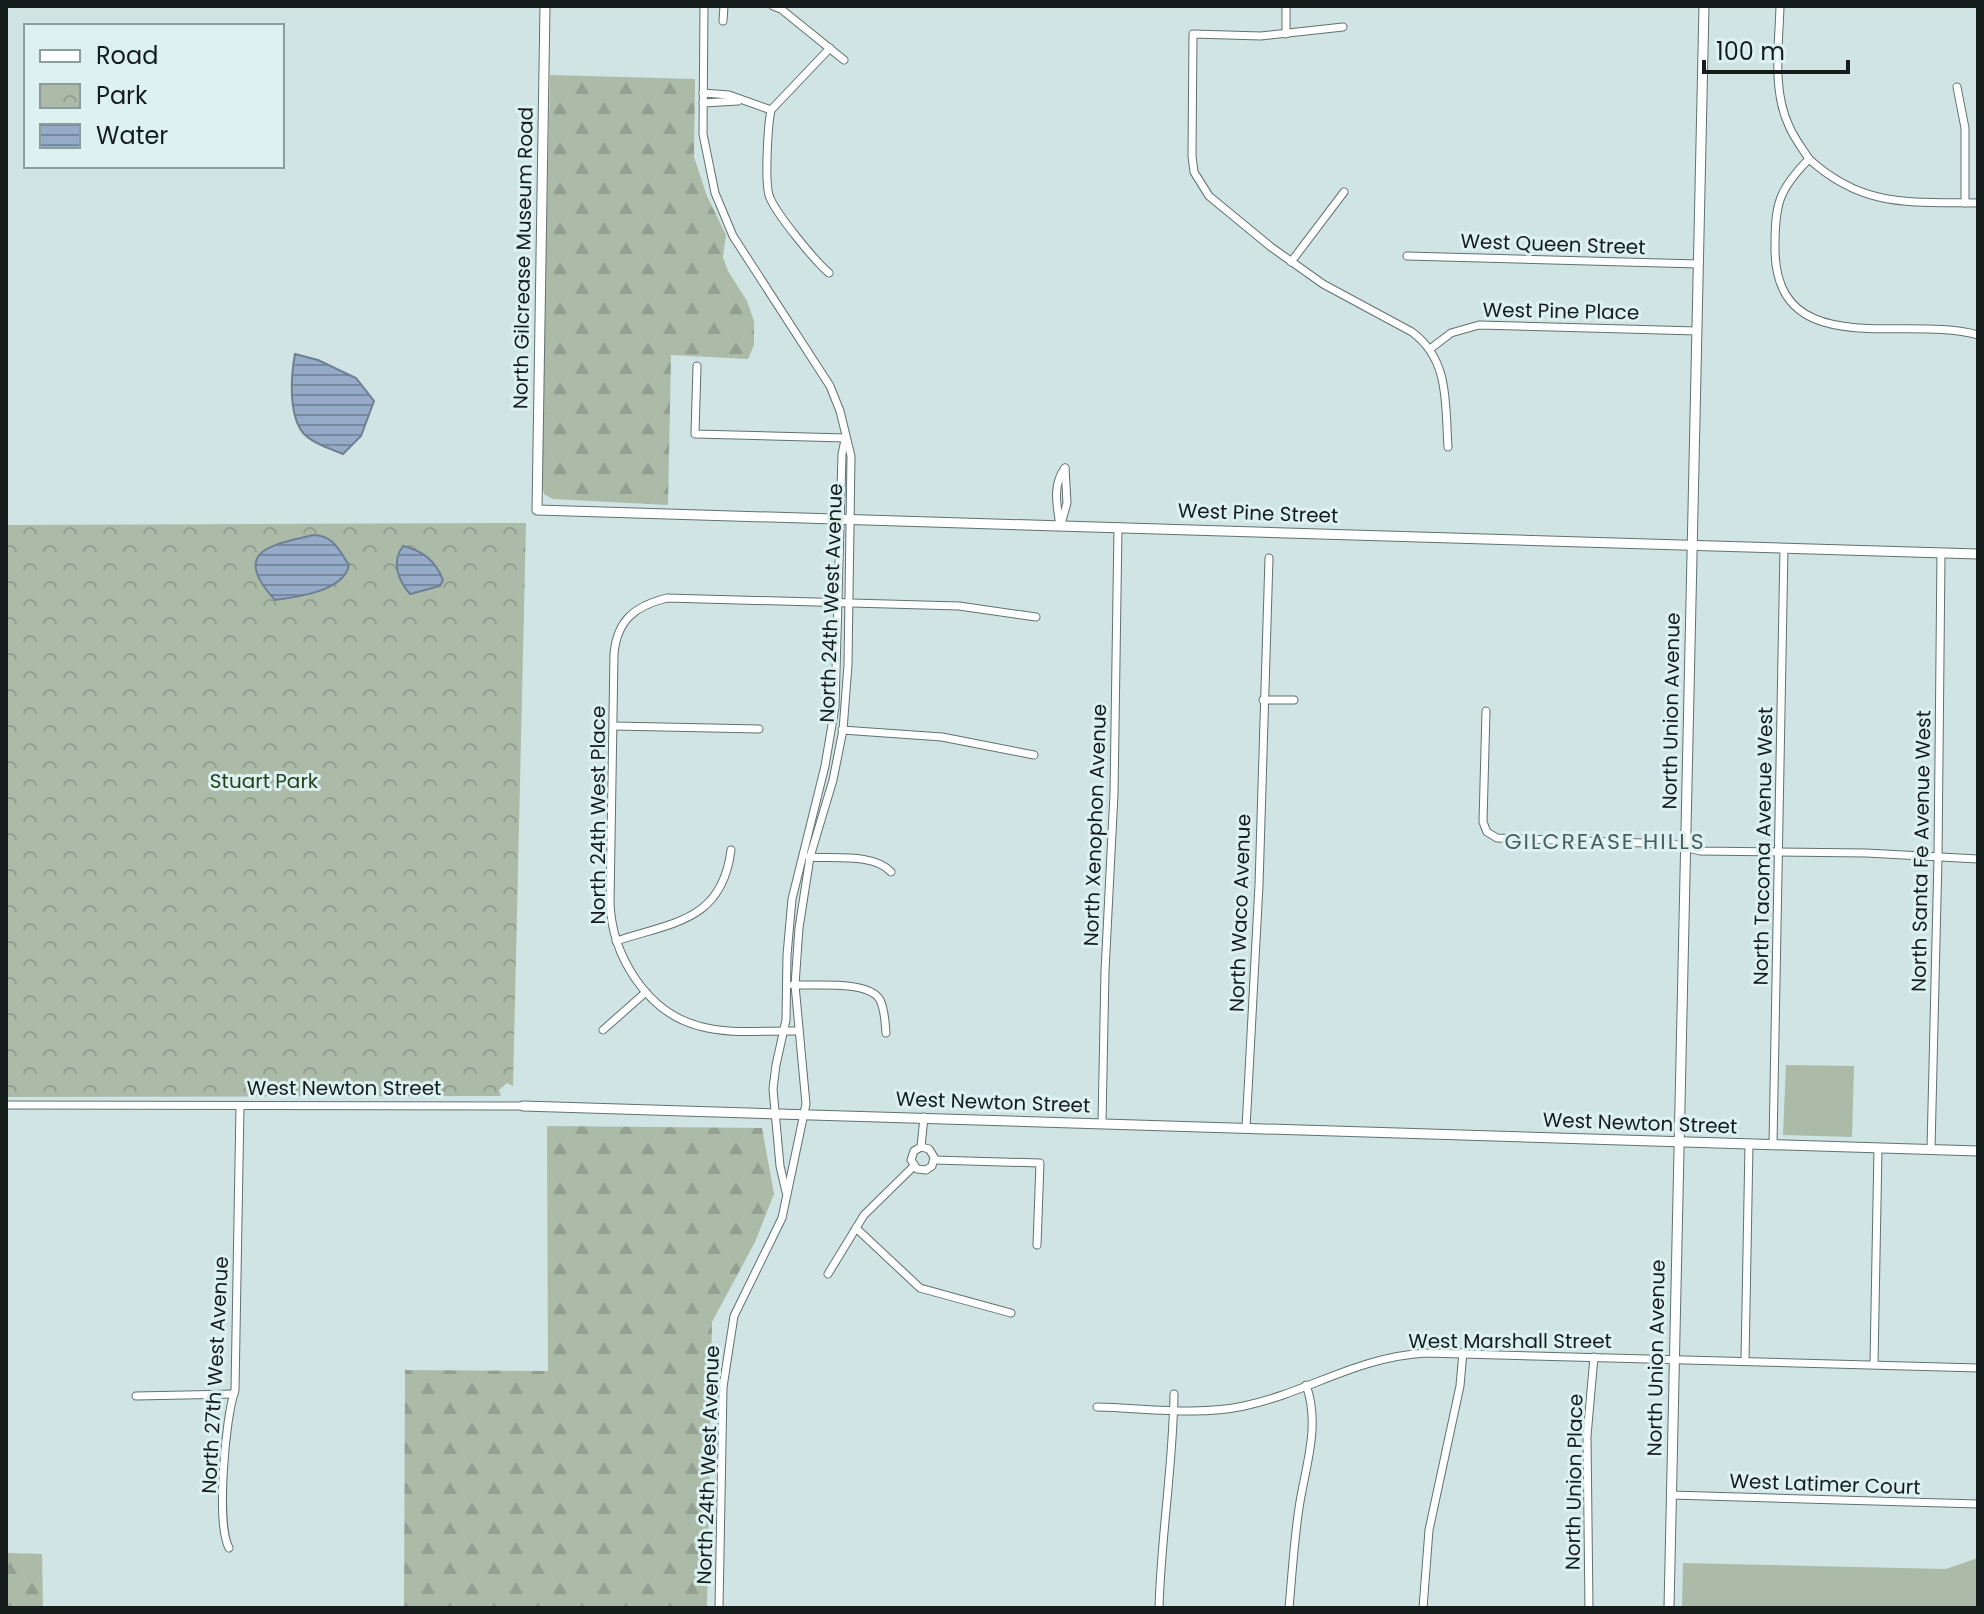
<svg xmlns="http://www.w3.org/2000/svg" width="1984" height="1614" font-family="Poppins,sans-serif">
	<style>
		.grass { fill: #acbaa8 }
		.forest { fill: url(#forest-firs) }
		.park { fill: url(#park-crowns) }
		.water { fill: url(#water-rules); stroke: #6f8094; stroke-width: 2 }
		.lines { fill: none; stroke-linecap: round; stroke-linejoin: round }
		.minor-casing { stroke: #607171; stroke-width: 9 }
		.tertiary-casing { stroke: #607171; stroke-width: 11 }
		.minor { stroke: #fff; stroke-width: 7 }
		.tertiary { stroke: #fff; stroke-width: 9 }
		.labels { text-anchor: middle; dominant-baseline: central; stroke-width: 6; stroke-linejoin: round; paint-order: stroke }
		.street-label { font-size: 20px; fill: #151c1c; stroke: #ddf1f1 }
		.park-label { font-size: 20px; fill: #224219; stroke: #ddf1f1 }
		.neighbourhood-label { font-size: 22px; letter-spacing: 2px; fill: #4b5c5c; stroke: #ddf1f1 }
	</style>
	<defs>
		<pattern id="forest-firs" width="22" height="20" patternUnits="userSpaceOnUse" patternTransform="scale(2)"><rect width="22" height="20" fill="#acbaa8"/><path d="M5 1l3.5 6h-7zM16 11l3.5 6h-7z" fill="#939f90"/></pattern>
		<pattern id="park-crowns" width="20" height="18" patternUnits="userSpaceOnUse" patternTransform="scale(2)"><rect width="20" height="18" fill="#acbaa8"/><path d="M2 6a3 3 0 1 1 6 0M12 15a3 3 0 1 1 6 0" fill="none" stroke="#939f90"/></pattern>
		<pattern id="water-rules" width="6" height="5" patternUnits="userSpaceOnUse" patternTransform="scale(2)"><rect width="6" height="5" fill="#95abc7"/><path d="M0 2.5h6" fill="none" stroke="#788aa1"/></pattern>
	</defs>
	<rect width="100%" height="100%" fill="#d0e4e4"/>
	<g class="grass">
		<polygon points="1786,1065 1854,1066 1852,1137 1783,1135"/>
		<polygon points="1978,1558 1978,1608 1682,1608 1683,1563 1946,1569"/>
	</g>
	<g class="forest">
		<polygon points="550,75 695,79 694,157 707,196 726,235 723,257 728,271 747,301 754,321 754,345 748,359 671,355 668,505 553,499 545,495 541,485"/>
		<polygon points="547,1126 762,1128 774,1194 755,1242 712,1322 707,1608 404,1608 405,1370 548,1371"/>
		<polygon points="6,1553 42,1554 43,1608 6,1608"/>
	</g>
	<polygon class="park" points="526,523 513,1086 507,1083 499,1090 501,1096 6,1097 6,525"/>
	<g class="water">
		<path d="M295,354L318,360L356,378L374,401L361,436L343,454C331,449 314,444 304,434C288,416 291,375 295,354Z"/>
		<path d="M313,535C333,535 339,550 349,565C344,591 298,597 275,600C230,551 271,545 313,535Z"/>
		<path d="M403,546C423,551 435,560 443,580L440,586L410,594C398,580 391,562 403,546Z"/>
	</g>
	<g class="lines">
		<defs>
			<g id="minor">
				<polyline points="704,6 703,134 715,193 733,236 830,386 840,411 851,456 848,665 843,730 833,780 810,857 799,928 795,985 806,1104 782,1218 734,1316 723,1387 719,1608"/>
				<polyline points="773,6 781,9 844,60"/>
				<polyline points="1286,6 1286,34"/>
				<path d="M1780,6C1779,45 1772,90 1789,126C1794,138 1802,148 1809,159C1778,190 1775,205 1775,247C1774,364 1905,314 1978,335"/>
				<polyline points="723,21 724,6"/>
				<path d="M1343,27L1261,36L1193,34L1192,156L1194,172L1209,196L1271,247L1323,284L1412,332C1450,360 1445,404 1448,447"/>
				<polyline points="1957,87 1965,128 1965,203"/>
				<polyline points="703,93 729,95 771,110"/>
				<polyline points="703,103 738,101"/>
				<path d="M1809,159C1863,208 1909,202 1978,203"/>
				<polyline points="1407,256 1698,264"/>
				<polyline points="1291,262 1344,192"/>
				<path d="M829,273C814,260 778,216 770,198C764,185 768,125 771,110L830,48"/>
				<polyline points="1430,349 1451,333 1479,325 1697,331"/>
				<polyline points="697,366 695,434 845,438"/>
				<polyline points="1061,524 1067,503 1065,468"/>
				<path d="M1060,526C1057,506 1052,485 1065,468"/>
				<polyline points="1263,700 1294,700"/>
				<polyline points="1486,711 1483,822 1487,832 1497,838 1673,844 1700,851 1866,853 1978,859"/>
				<polyline points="614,726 759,729"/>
				<polyline points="842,730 942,737 1034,755"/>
				<path d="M809,857C833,859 874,853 891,872"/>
				<path d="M616,941C674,922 722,921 731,850"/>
				<path d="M793,985C814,986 869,980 880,1000C885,1010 885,1022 886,1033"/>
				<polyline points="603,1030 646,992"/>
				<path d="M798,1031C765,1030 730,1035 699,1026C646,1012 612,955 610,903L614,654C617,620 635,606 667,598L959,606L1036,617"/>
				<polyline points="6,1105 523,1106"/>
				<polyline points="1102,1123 1105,971 1114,794 1118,527"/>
				<polyline points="1246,1128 1259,885 1269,558"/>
				<polyline points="1773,1144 1784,548"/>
				<polyline points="921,1147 929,1149 934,1157 932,1166 926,1170 917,1169 911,1160 914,1151 921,1147 924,1117"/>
				<polyline points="1931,1149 1938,858 1941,553"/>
				<polyline points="934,1160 1040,1163 1037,1245"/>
				<polyline points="786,1192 780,1166 773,1089 776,1065 786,1020 787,955 792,899 825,766 835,707 842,454 845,440"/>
				<polyline points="856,1228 920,1288 1011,1313"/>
				<polyline points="828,1274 864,1215 914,1166"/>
				<polyline points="1745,1361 1749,1144"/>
				<polyline points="1874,1364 1878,1148"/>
				<polyline points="136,1396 234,1394"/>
				<path d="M1097,1407C1145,1408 1198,1416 1244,1406C1309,1392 1356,1357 1426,1353L1978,1368"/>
				<polyline points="1671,1495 1978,1504"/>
				<path d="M229,1548C216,1524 225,1418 235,1390L240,1106"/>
				<path d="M1159,1608C1161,1536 1173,1466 1174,1394"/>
				<path d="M1289,1608C1292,1575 1294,1541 1299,1508C1305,1467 1321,1426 1306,1385"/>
				<polyline points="1423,1608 1429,1530 1460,1386 1463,1352"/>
				<polyline points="1589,1608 1587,1436 1594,1357"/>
			</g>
			<g id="tertiary">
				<polyline points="545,6 537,510 1978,554"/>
				<polyline points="523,1106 1978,1151"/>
				<polyline points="1669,1608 1704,6"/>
			</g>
		</defs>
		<use href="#minor" class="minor-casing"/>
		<use href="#tertiary" class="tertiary-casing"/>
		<use href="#minor" class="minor"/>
		<use href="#tertiary" class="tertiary"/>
	</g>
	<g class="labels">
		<g class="street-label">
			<text transform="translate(1553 244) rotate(2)">West Queen Street</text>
			<text transform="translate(523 258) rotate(-89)">North Gilcrease Museum Road</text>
			<text transform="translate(1561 311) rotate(1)">West Pine Place</text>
			<text transform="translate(1258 513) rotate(2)">West Pine Street</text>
			<text transform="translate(831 603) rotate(-88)">North 24th West Avenue</text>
			<text transform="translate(1671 711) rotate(-89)">North Union Avenue</text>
			<text transform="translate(598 815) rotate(-90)">North 24th West Place</text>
			<text transform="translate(1095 825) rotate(-88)">North Xenophon Avenue</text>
			<text transform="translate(1763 846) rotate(-89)">North Tacoma Avenue West</text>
			<text transform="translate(1921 851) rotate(-89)">North Santa Fe Avenue West</text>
			<text transform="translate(1240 913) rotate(-88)">North Waco Avenue</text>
			<text x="344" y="1088">West Newton Street</text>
			<text transform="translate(993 1102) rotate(2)">West Newton Street</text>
			<text transform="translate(1640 1123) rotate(2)">West Newton Street</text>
			<text x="1510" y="1341">West Marshall Street</text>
			<text transform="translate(1656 1358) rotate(-89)">North Union Avenue</text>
			<text transform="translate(215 1375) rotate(-87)">North 27th West Avenue</text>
			<text transform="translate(708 1465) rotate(-88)">North 24th West Avenue</text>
			<text transform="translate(1574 1482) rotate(-89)">North Union Place</text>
			<text transform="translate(1825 1484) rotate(2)">West Latimer Court</text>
		</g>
		<g class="park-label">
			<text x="264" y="781">Stuart Park</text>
		</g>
		<g class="neighbourhood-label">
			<text x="1605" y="841">GILCREASE HILLS</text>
		</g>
	</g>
	<rect width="1984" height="1614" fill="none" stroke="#151c1c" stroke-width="16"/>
	<rect x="24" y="24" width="260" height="144" fill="#ddf1f1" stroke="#8d9c9c" stroke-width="2"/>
	<rect x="40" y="50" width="40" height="12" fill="#ffffff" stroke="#8d9c9c" stroke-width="2"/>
	<text x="96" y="64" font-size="24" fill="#151c1c">Road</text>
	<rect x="40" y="84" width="40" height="24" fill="url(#park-crowns)" stroke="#8d9c9c" stroke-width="2"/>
	<text x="96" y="104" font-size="24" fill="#151c1c">Park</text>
	<rect x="40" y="124" width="40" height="24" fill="url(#water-rules)" stroke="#8d9c9c" stroke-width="2"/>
	<text x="96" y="144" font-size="24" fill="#151c1c">Water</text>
	<path d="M1704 60v12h144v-12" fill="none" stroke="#151c1c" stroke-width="4"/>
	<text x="1716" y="60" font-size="24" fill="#151c1c" stroke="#ddf1f1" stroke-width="6" paint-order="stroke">100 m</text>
</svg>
